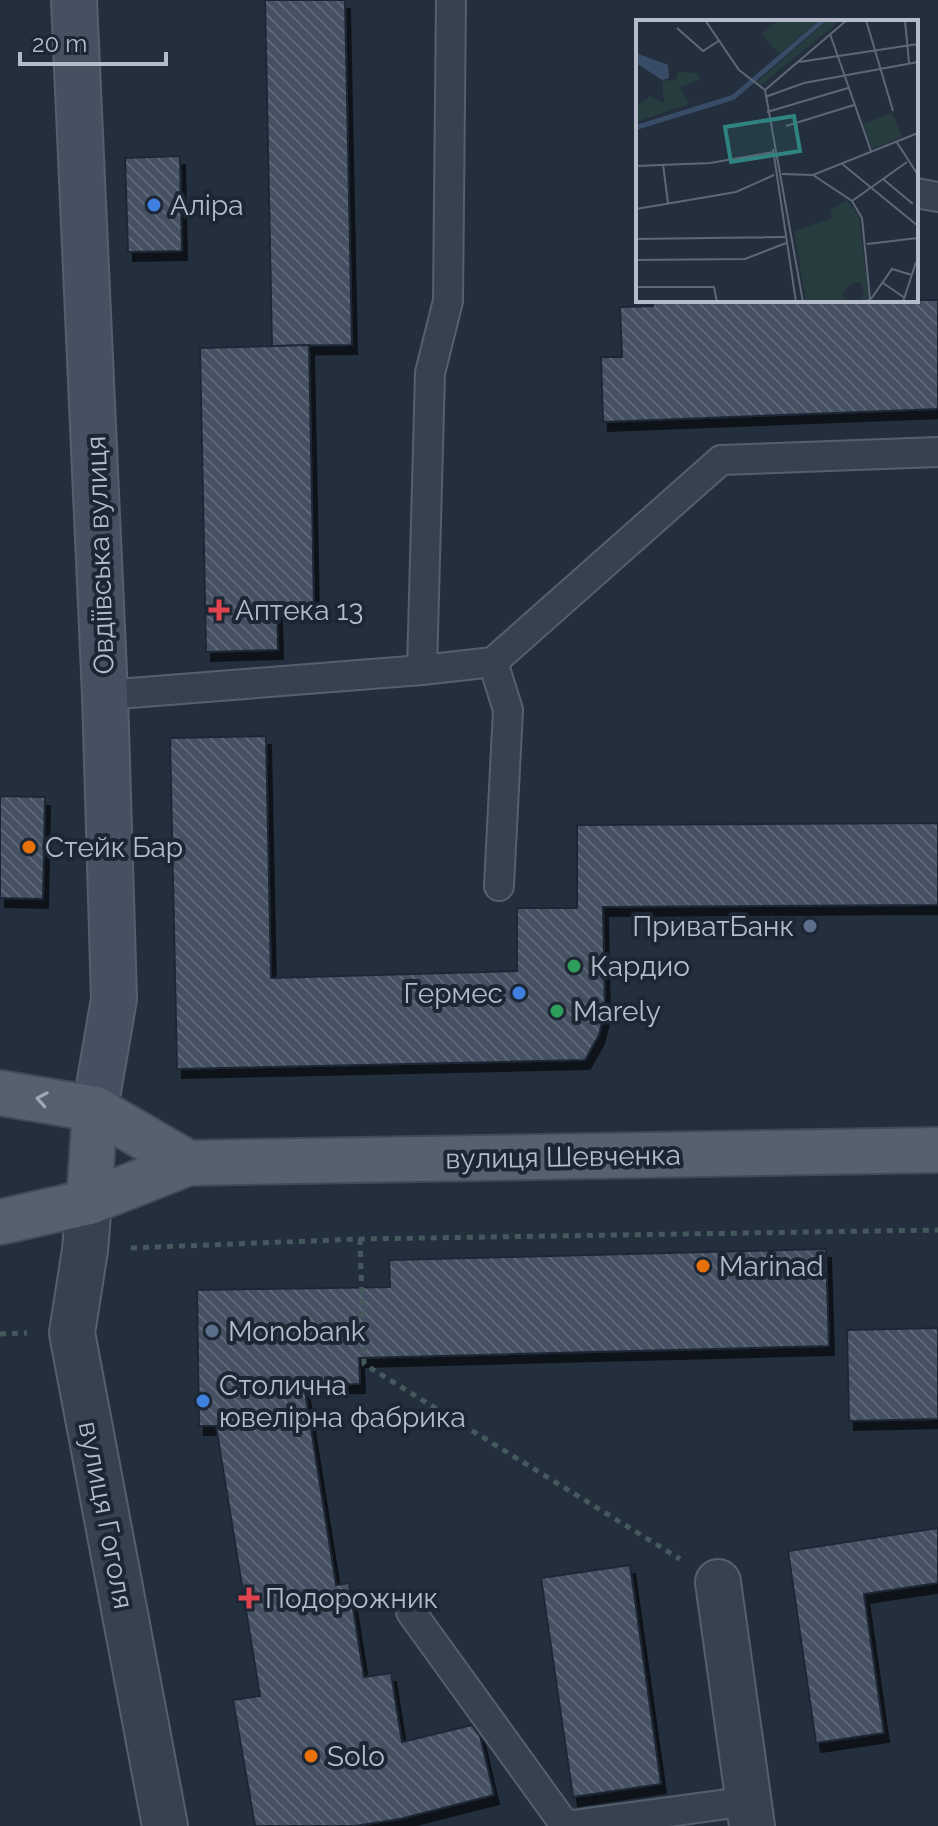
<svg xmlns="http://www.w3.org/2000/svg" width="938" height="1826" font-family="Raleway,sans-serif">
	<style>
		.building { fill: url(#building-back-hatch); stroke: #1f2835; stroke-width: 2; filter: url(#shadow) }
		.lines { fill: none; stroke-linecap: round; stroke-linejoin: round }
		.lane-casing { stroke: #565f6c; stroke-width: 32 }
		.street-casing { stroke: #565f6c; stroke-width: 48 }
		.secondary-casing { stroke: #565f6c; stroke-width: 48 }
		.primary-casing { stroke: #414a57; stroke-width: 48 }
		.path { stroke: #44595c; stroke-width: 5; stroke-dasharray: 6 6; stroke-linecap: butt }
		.lane { stroke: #38414e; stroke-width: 28 }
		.street { stroke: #38414e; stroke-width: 44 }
		.secondary { stroke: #465061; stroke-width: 44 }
		.primary { stroke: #56606e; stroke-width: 44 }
		.oneway { stroke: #a1aab7 }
		.shop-dot { fill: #3f7fe0; stroke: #1d2633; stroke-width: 3 }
		.health-dot { fill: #e0444e; stroke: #1d2633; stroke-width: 3 }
		.food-dot { fill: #e8710a; stroke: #1d2633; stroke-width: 3 }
		.service-dot { fill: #5c6f8a; stroke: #1d2633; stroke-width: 3 }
		.leisure-dot { fill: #2e9e5b; stroke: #1d2633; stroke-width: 3 }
		.labels { text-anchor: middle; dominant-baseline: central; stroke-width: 8; stroke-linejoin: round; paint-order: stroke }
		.poi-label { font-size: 28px; fill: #b4bcc9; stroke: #1d2633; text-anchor: start }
		.street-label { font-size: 28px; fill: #b4bcc9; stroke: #1d2633 }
		.inset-road { fill: none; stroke: #5e6776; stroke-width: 2 }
		.view { fill: #308480; fill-opacity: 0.15; stroke: #308480; stroke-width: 4 }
		.inset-edge { fill: none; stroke: #b4bcc9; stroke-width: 4 }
	</style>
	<defs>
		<pattern id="building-back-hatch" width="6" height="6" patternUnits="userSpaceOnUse" patternTransform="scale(2)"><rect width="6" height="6" fill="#455162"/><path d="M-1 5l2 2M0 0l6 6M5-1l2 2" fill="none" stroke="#5d6877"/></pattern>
		<filter id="shadow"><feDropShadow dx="5" dy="9" stdDeviation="0" flood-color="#0009"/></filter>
	</defs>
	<rect width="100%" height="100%" fill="#242f3e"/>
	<g class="building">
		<polygon points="265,0 345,0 352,345 272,346"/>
		<polygon points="180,156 182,251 128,252 125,158"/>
		<polygon points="653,300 938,300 938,409 603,422 601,357 622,357 620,307 653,306"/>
		<polygon points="309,345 314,605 277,605 278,650 206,652 200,348"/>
		<polygon points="266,736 271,978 517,971 517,908 577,908 577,825 938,823 938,905 603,907 605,1011 599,1035 585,1060 177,1069 170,738"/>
		<polygon points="0,796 45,797 43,899 0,898"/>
		<polygon points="826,1249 829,1346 359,1358 360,1384 304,1385 336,1585 349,1583 364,1677 391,1673 402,1742 472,1725 480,1736 494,1795 400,1819 355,1826 255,1826 233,1700 260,1696 216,1426 199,1426 197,1290 390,1287 389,1260"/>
		<polygon points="938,1328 938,1419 849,1421 847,1330"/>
		<polygon points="938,1528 938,1583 864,1594 884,1733 816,1743 788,1551"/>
		<polygon points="630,1565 661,1784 573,1797 541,1578"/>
	</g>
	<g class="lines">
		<defs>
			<g id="lane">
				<polyline points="916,193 938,197"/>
				<polyline points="493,662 508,710 499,886"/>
				<polyline points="422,670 430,373 448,301 451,0"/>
				<polyline points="105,695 422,670 493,662 721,460 938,452"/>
				<polyline points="411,1612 565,1825"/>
				<polyline points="565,1826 749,1801"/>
			</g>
			<g id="street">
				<polyline points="89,1202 85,1250 72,1333 165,1826"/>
				<polyline points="718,1582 752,1826"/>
			</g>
			<polyline id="secondary" points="74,0 105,695 114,999 95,1109"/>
			<g id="primary">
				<polyline points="0,1093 95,1109 188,1163"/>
				<polyline points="89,1202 95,1109"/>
				<polyline points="0,1222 89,1202 188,1163 938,1150"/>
			</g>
		</defs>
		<use href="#lane" class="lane-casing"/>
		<use href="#street" class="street-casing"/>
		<use href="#secondary" class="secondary-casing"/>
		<use href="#primary" class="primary-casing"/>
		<g class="path">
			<polyline points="360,1239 364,1364 680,1559"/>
			<polyline points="131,1248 360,1239 938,1230"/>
			<polyline points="0,1334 27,1333"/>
		</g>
		<use href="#lane" class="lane"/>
		<use href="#street" class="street"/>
		<use href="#secondary" class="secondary"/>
		<use href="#primary" class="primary"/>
	</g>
	<defs><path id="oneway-chevron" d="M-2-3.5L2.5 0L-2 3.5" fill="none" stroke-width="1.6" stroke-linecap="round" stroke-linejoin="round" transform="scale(2)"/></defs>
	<use class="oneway" href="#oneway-chevron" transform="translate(42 1099) rotate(-170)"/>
	<g class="shop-dot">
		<circle cx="154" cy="205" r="8"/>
		<circle cx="519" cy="993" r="8"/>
		<circle cx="203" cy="1401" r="8"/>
	</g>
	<g class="health-dot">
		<path d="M215 598h8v8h8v8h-8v8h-8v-8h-8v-8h8z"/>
		<path d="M245 1586h8v8h8v8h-8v8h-8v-8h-8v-8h8z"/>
	</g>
	<g class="food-dot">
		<circle cx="29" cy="847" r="8"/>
		<circle cx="703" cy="1266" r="8"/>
		<circle cx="311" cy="1756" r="8"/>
	</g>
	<g class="service-dot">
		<circle cx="810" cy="926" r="8"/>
		<circle cx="212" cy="1331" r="8"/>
	</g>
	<g class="leisure-dot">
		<circle cx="574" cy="966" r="8"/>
		<circle cx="557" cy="1011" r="8"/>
	</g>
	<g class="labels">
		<g class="poi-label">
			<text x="170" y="205">Аліра</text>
			<text x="235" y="610">Аптека 13</text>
			<text x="45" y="847">Стейк Бар</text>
			<text x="794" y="926" text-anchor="end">ПриватБанк</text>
			<text x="590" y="966">Кардио</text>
			<text x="503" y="993" text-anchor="end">Гермес</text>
			<text x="573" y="1011">Marely</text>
			<text x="719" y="1266">Marinad</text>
			<text x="228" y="1331">Monobank</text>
			<text x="219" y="1385">Столична<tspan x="219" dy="32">ювелірна фабрика</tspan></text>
			<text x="265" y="1598">Подорожник</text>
			<text x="327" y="1756">Solo</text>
		</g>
		<g class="street-label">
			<text transform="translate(100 555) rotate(-92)">Овдіївська вулиця</text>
			<text transform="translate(563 1157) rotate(-1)">вулиця Шевченка</text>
			<text transform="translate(106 1515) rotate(79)">вулиця Гоголя</text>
		</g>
	</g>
	<g transform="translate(636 20)">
		<rect width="282" height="282" fill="#242f3e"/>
		<path d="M192,0H205L125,65L121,62ZM42,52L62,53L64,59L44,67L53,84L0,102V87L14,76L28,83L26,60L39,61Z" fill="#263c3f"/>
		<path d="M142,0H183L143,34L126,14ZM256,93L266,117L236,129L227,104ZM211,180L223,196L233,279L223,282L228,273L225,263L217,262L206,273L211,282H170L158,211L196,198L194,191Z" fill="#263c3f"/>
		<path d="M184,0H191L98,80L0,110V105L96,75ZM0,33L32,45L33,58L26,60L0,43Z" fill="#394c67"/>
		<path class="inset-road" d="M69,0L103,50L129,70M230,0L257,91M269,0L273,43M41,8L67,31L84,20M194,14L235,131M163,42L282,24M129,77L168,63L282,42M131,92L212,68M150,106L218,85M260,121L282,155M137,129L160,282M205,143L282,206M27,144L32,183M0,146L74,143L138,132M146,154L177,155L282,113M177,155L216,181L226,198L234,279L230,282M247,159L277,184M216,181L271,142M0,189L100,172L138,155M0,219L149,217M231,224L282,218M0,240L109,239L150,223M247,263L269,278M0,267H78L81,282M235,279L256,249L276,255M167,282L129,70L211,0M267,282L280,242"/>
		<path class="view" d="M158,96L164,131L95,142L89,107Z"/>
		<rect width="282" height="282" class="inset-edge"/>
	</g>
	<path d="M20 52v12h146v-12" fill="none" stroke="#b4bcc9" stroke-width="4"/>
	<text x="32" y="52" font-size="24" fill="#b4bcc9" stroke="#1d2633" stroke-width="6" paint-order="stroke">20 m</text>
</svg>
